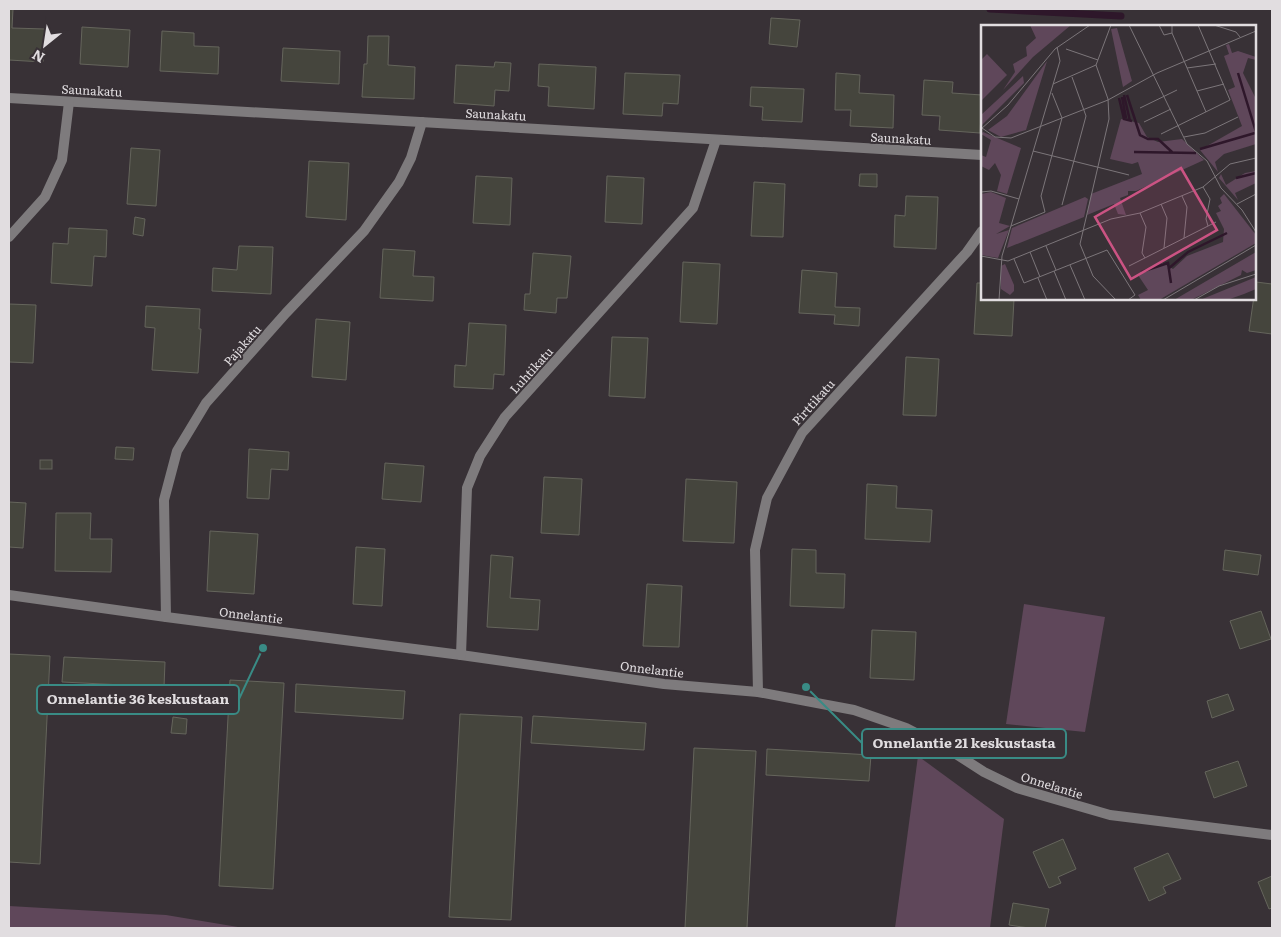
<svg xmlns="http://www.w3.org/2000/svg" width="1281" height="937" font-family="Literata,serif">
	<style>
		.green { fill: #5f475a }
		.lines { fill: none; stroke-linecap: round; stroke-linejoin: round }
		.stream { stroke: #2e172a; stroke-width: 7 }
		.building { fill: #45453d; stroke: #65655c }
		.minor { stroke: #7e7b7d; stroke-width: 10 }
		.labels { text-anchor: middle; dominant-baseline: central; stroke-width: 4; stroke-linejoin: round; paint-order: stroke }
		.street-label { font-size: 12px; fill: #e1dde0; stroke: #383136 }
		.inset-river { fill: none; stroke: #2e172a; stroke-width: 2.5 }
		.inset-road { fill: none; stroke: #7c767a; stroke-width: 1 }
		.view { fill: #cb5383; fill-opacity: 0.15; stroke: #cb5383; stroke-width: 2.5 }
		.inset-edge { fill: none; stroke: #e1dde0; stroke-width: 2.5 }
		.leader { fill: none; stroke: #398b85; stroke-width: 2 }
		.callout-dot { fill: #398b85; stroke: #383136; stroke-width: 2 }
		.callout { fill: #383136; stroke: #398b85; stroke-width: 2 }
		.callout-label { font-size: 14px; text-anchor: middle; font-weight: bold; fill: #e1dde0 }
	</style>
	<rect width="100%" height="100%" fill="#383136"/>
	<g class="green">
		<polygon points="1024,604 1105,617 1085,732 1006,724"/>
		<polygon points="918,756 1004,819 990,928 895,928"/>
		<polygon points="9,906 166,915 244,928 9,928"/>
	</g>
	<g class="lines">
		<polyline class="stream" points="990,9 1121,16"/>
	</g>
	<g class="building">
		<polygon points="9,9 13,9 12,28 45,29 43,62 9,60"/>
		<polygon points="771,18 800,20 797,47 769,44"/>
		<polygon points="82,27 130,30 128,67 80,64"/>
		<polygon points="162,31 194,33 194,46 219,47 218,74 160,71"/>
		<polygon points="368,36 389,36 388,65 415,67 414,99 362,97 364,64 367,64"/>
		<polygon points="283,48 340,51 339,84 281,81"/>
		<polygon points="495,62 511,63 509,91 495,90 494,106 454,103 456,65 494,67"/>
		<polygon points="539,64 596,67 594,109 548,106 549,87 538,86"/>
		<polygon points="625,73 680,75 678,104 663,103 662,116 623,114"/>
		<polygon points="836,73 860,75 859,93 894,95 893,128 850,126 851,110 835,110"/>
		<polygon points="924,80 953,82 952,93 982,95 980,133 939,130 940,116 922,115"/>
		<polygon points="751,87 804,89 802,122 762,120 763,107 750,106"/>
		<polygon points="131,148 160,150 156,206 127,204"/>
		<polygon points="309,161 349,163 346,220 306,217"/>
		<polygon points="860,174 877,174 877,187 859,186"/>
		<polygon points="476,176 512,178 510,225 473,223"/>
		<polygon points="607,176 644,178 642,224 605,222"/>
		<polygon points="754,182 785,184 783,237 751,236"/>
		<polygon points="906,196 938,197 936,249 894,247 895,215 905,216"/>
		<polygon points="135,217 145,219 143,236 133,234"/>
		<polygon points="69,228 107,230 106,257 94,256 92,286 51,283 53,243 68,244"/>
		<polygon points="239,246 273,247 271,294 212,291 213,268 237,270"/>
		<polygon points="383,249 415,251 413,276 434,277 433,301 380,298"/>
		<polygon points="533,253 571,256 567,298 557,298 556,313 524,310 525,294 530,294"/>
		<polygon points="683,262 720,264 717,324 680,322"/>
		<polygon points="802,270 837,273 835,307 860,308 859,326 834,324 835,315 799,313"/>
		<polygon points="1256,282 1272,284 1272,334 1249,331"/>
		<polygon points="977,283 982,283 982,299 1014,299 1012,336 974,334"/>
		<polygon points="9,304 36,305 33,363 9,362"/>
		<polygon points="146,306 200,309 199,329 201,329 198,373 152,370 155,328 145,327"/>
		<polygon points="316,319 350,322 346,380 312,377"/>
		<polygon points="469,323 506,325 504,375 494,374 493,389 454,387 455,365 466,366"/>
		<polygon points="612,337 648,338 645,398 609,396"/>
		<polygon points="906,357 939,359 936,416 903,415"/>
		<polygon points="116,447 134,448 133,460 115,459"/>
		<polygon points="249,449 289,452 288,470 271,469 269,499 247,498"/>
		<rect x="40" y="460" width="12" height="9"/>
		<polygon points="385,463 424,466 421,502 382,499"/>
		<polygon points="544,477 582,479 579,535 541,533"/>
		<polygon points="686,479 737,482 734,543 683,541"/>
		<polygon points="867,484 897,486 896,508 932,510 930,542 865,539"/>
		<polygon points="9,502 26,503 23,548 9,547"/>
		<polygon points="56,513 91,513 90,539 112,539 111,572 55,571"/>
		<polygon points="210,531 258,534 254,594 207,591"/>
		<polygon points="356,547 385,549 382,606 353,604"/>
		<polygon points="792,549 816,550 816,573 845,574 844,608 790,606"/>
		<polygon points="1225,550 1261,555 1258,575 1223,570"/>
		<polygon points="491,555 513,557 510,598 540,600 538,630 487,627"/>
		<polygon points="647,584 682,586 679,647 643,646"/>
		<polygon points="1261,611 1271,639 1240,649 1230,621"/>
		<polygon points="872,630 916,632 914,680 870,678"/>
		<polygon points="9,654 50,656 40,864 9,862"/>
		<polygon points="64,657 165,662 164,687 62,682"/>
		<polygon points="230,680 284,683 273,889 219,886"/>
		<polygon points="296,684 405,691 403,719 295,712"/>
		<polygon points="1228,694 1234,710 1212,718 1207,701"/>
		<polygon points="460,714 522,717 511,920 449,917"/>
		<polygon points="533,716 646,723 644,750 531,743"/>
		<polygon points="173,717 187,719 186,734 171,733"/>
		<polygon points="694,748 756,751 747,928 685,928"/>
		<polygon points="767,749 871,755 869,781 766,775"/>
		<polygon points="1238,761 1247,786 1214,798 1205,772"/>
		<polygon points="1063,839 1076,869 1058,877 1061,883 1049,888 1033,852"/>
		<polygon points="1168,853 1181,879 1163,887 1166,893 1149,901 1134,868"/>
		<polygon points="1272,876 1272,908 1269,909 1258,882"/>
		<polygon points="1013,903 1049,909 1045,928 1029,928 1009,925"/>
	</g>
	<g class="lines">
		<g class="minor">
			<polyline points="9,98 982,155"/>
			<polyline points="9,237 45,197 62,160 69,102"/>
			<polyline points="9,595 166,617 461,655 664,684 758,692 854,710 906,728 956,754 984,772 1017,788 1110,815 1272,835"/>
			<polyline points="166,617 164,500 177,451 206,403 286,313 364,231 399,182 411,158 422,122"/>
			<polyline points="461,655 467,488 480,456 505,417 693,208 716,140"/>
			<polyline points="758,692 755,550 767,498 802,433 967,252 982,231"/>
		</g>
	</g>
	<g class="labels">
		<g class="street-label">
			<text transform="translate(92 90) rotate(3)">Saunakatu</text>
			<text transform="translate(496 114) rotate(3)">Saunakatu</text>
			<text transform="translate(901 138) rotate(3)">Saunakatu</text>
			<text transform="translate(242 345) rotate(-49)">Pajakatu</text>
			<text transform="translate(531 370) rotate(-48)">Luhtikatu</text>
			<text transform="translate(813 402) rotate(-48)">Pirttikatu</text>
			<text transform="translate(251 615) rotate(7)">Onnelantie</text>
			<text transform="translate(652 669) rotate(7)">Onnelantie</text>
			<text transform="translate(1052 785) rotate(17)">Onnelantie</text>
		</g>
	</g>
	<g transform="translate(981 25)">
		<rect width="275" height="275" fill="#383136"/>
		<path d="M49,0H90L52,32L22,65L34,47L32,39L46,31L45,22L55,13ZM136,3L151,56L142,62L130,4ZM248,19L251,28L257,26L275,32V35L267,33L262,48L275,74V119L243,129L234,137L237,147L219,125L261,101L247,65L254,62L243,31L248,29L245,20ZM6,29L26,50L0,76V35ZM66,36L45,105L20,112L7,105L26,91ZM42,51L43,58L0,101V90ZM140,94L158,98L166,112L177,117L201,114L223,135L155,166H147V170L139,173L145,190L137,189L133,179L106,190L110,169L161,149L157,137L151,139L129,134ZM2,107L40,123L26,169L16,166L20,150L14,138L8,145L0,141V130L5,132L10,115L0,109ZM275,146V158L254,168L257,175L238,153L240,149L245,160L264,148ZM10,167L25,173L18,198L29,201L15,209L28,205L17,233L0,230V169ZM243,169L275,210V218L178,275H160L157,270L167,265L157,250L182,238L192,244L206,231L242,217L243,204L235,188L240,186L237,181L241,178L239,173ZM104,172L107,174L103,192L26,223L31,203ZM275,227V245L266,248L261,245L260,250L210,275H193ZM24,239L33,260V266L29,270L20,264V241ZM275,252V264L263,269L246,275H219Z" fill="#5f475a"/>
		<path class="inset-river" d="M257,48L275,107M143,70L149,96M146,70L159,110L167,114H177L191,127M141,72L145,93M138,73L143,94L151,96M219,124L274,108M153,127L215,128M255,153L275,148M187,244L207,227L246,208M160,247L187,238L190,258"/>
		<path class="inset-road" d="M130,0L115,40L127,74L128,94L99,219L112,251L135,275M148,0L206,119L226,136L240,163L261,185L275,207M178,0L183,10L191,8M191,0V8L225,87M233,0L255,7L259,12M85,24L117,35M206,43L235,39M72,59L115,40M216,66L243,59M159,83L196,65M163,97L190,84M1,103L14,112L30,113L127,75L176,48L275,6M0,104L27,80L74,24L109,0M180,109L249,75L217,0M203,112L224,108L257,92M52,126L148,150M222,162L229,174L225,194L227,201M0,167L10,166L38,174M201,171L206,182L203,213M180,179L186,193L183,223M256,179L275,169M81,180L105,91L91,52M159,188L165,202L161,228L164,233M30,201L64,187L60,171L81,93L71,68M65,221L75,245M49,227L59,252M0,231L27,236L130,194L159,188L222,162L249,139L275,133M33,234L43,258L126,225L154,270L147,275M89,240L104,275M148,241L235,197M73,246L85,275M57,253L66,275M18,275L21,231L79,36L76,22M182,275L275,220M213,275L238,261L275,249"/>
		<path class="view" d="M200,143L236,205L150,254L114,192Z"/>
		<rect width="275" height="275" class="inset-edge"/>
	</g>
	<path class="leader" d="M263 648L239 699M806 687L862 743"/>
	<g class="callout-dot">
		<circle cx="263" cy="648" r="5"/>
		<circle cx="806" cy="687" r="5"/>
	</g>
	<g class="callout">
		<rect x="37" y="685" width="202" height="29" rx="5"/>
		<rect x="862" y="729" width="204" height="29" rx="5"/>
	</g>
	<g class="callout-label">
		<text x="138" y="704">Onnelantie 36 keskustaan</text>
		<text x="964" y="748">Onnelantie 21 keskustasta</text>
	</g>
	<rect width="1281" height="937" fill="none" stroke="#e1dde0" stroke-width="20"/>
	<g transform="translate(45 45) rotate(210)" stroke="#383136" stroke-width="4" paint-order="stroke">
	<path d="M0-4L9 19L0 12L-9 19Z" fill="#e1dde0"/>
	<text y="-8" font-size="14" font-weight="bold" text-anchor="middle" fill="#e1dde0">N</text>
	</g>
</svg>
